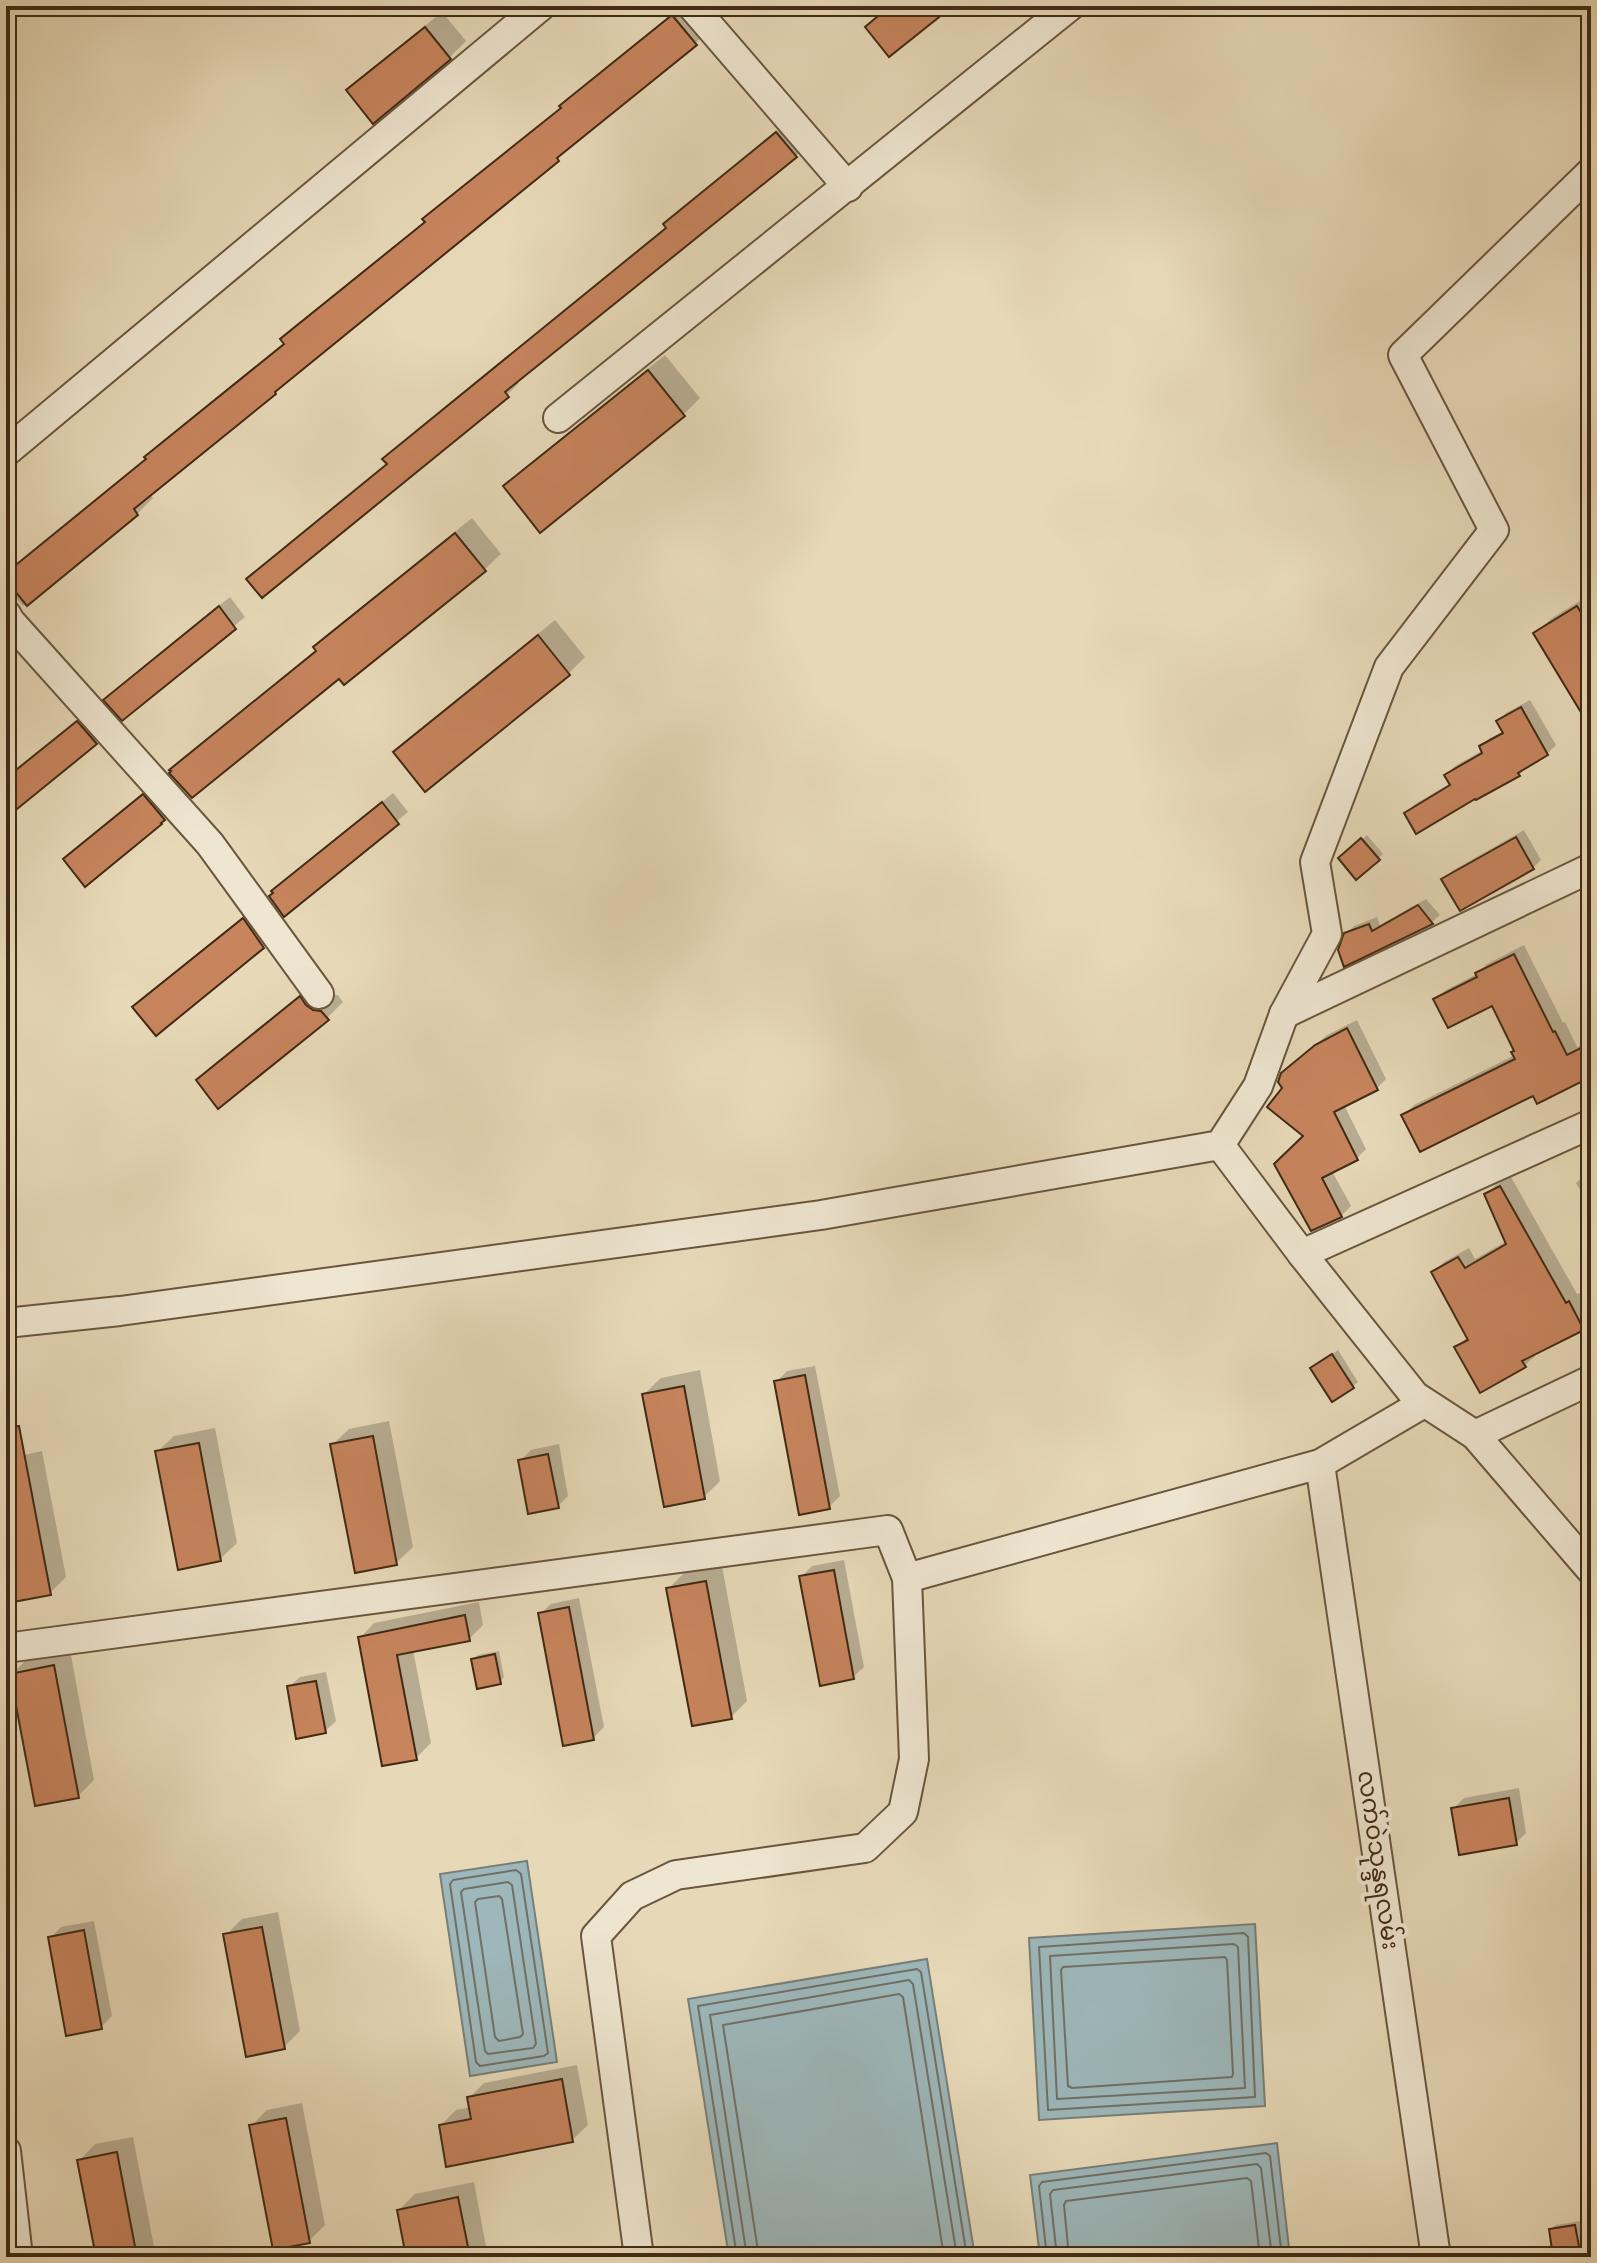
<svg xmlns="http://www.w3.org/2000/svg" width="1597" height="2263" font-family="Cardo,'Noto Sans Myanmar',serif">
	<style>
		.water { fill: #9db7ba; stroke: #787f78; stroke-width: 2 }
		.shadow { fill: #0003 }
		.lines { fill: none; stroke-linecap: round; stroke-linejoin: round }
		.shore { stroke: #6f7067; stroke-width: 2 }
		.building { fill: #c7845d; stroke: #412a14; stroke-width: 2 }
		.street-casing { stroke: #6a563d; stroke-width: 32 }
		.street { stroke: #efe6d1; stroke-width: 28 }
		.labels { text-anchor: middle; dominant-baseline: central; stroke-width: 8; stroke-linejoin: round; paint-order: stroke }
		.street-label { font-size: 24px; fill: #412a14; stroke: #efe6d1 }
	</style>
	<rect width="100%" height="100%" fill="#e7d9b8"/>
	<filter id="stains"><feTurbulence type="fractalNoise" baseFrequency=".0025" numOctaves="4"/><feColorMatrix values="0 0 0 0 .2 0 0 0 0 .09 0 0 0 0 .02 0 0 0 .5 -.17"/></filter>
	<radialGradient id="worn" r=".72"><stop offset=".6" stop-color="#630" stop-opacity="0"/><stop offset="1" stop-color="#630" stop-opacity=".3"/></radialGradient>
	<g class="water">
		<polygon points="527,1861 557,2062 470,2076 440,1874"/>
		<polygon points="1255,1924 1265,2106 1039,2120 1029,1938"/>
		<polygon points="927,1959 975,2257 729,2257 688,1999"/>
		<polygon points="1277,2143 1290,2257 1040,2257 1030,2175"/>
	</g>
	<g class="shadow">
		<polygon points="682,6 711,28 695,44 150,494 153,498 137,514 23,606 15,597 6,595 6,575 22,560 148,458 163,441 285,342 283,339 299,323 426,221 441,203 562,107 578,90"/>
		<polygon points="442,12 466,41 450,57 348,90 365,74"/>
		<polygon points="790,121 808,144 796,156 517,380 519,383 507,395 248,579 261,567 388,463 385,459 397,447 668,227 666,224 678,212"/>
		<polygon points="665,355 700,398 684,414 540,530 506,487 522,470"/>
		<polygon points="472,518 501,554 484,570 340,676 172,770 188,754 318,649 316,647 332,631"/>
		<polygon points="1591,594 1591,702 1535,634 1552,618"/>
		<polygon points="230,597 245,617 122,718 116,689"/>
		<polygon points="555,620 585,657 569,673 425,789 395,752 412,736"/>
		<polygon points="1530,700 1556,745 1547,754 1527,766 1519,775 1406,813 1415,804 1451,783 1446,775 1455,766 1483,750 1481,747 1490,738 1504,731 1498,721 1506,713"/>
		<polygon points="88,712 106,732 6,815 6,779"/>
		<polygon points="154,785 171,813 161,823 76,848"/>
		<polygon points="393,793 408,812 284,914 285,881"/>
		<polygon points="1524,830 1541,860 1533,868 1444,879 1452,871"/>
		<polygon points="1367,835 1383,854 1378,859 1345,854"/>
		<polygon points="1426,899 1440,915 1432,922 1345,964 1345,935 1354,926 1377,917 1380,925"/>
		<polygon points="260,903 279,930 263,946 156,1033 135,1007 151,991"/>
		<polygon points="1524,945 1563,1023 1565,1022 1577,1047 1591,1040 1591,1075 1534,1094 1404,1115 1414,1105 1515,1055 1516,1051 1493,1004 1436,1000 1446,990 1477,974 1487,964"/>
		<polygon points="317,981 328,994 338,995 343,1002 327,1018 198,1080 214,1064"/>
		<polygon points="1357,1020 1386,1079 1377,1088 1344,1105 1366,1149 1356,1159 1332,1171 1351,1206 1341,1216 1312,1229 1306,1136 1285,1088 1293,1064 1327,1035"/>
		<polygon points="1591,1170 1591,1208 1576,1183"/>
		<polygon points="1511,1177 1577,1294 1580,1293 1591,1314 1591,1320 1583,1329 1533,1353 1535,1356 1524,1366 1457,1347 1468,1336 1433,1273 1444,1262 1469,1248 1475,1259 1507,1241 1486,1195 1496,1185"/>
		<polygon points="1338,1350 1358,1382 1353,1386 1312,1368"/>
		<polygon points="815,1366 840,1496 829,1507 776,1382 787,1371"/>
		<polygon points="700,1370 720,1481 704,1497 644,1394 661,1378"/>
		<polygon points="389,1421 413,1547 396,1563 332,1445 349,1429"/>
		<polygon points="215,1428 237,1543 220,1559 157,1452 174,1436"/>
		<polygon points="559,1444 568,1496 558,1506 520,1461 531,1450"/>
		<polygon points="42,1451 66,1577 50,1593 6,1555 6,1459"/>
		<polygon points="1591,1471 1591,1500 1581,1481"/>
		<polygon points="844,1560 864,1667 853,1677 801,1577 812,1566"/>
		<polygon points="722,1566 747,1701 731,1717 668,1589 684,1573"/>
		<polygon points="579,1598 604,1727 593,1738 540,1614 551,1604"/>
		<polygon points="479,1602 483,1625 469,1639 413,1650 431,1743 416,1758 360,1638 374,1623"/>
		<polygon points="70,1650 94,1780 78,1796 12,1674 28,1658"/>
		<polygon points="499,1651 504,1677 500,1682 473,1660 478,1655"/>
		<polygon points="326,1672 336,1721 325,1731 289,1687 300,1677"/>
		<polygon points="1519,1788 1526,1833 1516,1843 1453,1809 1464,1798"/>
		<polygon points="278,1912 300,2031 284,2047 226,1935 242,1919"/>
		<polygon points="94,1921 112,2016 101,2027 50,1938 61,1927"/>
		<polygon points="577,2065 588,2125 572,2140 441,2125 456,2110 471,2107 469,2098 484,2083"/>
		<polygon points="302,2103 325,2225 309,2241 251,2126 267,2110"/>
		<polygon points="133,2137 156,2257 98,2257 79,2161 95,2144"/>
		<polygon points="474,2182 488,2257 408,2257 399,2210 415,2194"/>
		<polygon points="1580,2221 1585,2250 1580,2255 1555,2257 1551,2229 1556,2225"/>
	</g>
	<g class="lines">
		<g class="shore">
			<polygon points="516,1870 521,1874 548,2053 544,2056 480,2066 476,2062 450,1884 453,1880"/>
			<polygon points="508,1882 512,1885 536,2044 533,2048 488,2054 485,2051 461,1892 464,1889"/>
			<polygon points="499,1896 502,1899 523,2034 520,2037 499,2041 495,2037 475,1902 478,1899"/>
			<polygon points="1244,1933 1248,1937 1255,2097 1048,2110 1039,1947"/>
			<polygon points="1234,1944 1238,1947 1245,2088 1057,2099 1050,1956"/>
			<polygon points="1225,1957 1227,1960 1233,2074 1232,2077 1072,2088 1068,2086 1061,1970 1063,1967"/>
			<polyline points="737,2257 698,2006 917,1969 921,1972 967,2257"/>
			<polyline points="747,2257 710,2015 909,1980 913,1984 957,2257"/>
			<polyline points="759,2257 723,2025 899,1994 903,1997 944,2257"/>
			<polyline points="1047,2257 1039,2186 1042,2182 1266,2153 1270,2156 1282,2257"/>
			<polyline points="1057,2257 1050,2194 1053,2190 1257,2164 1261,2168 1272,2257"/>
			<polyline points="1069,2257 1064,2205 1066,2201 1247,2178 1251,2181 1260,2257"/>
		</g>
	</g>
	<g class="building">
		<polygon points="890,6 953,6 889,57 865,27"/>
		<polygon points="672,15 697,45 557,158 559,161 275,392 276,394 134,509 138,515 27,606 6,580 6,573 146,459 144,457 284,344 280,339 425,222 422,219 561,108 559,106"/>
		<polygon points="425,27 451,59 373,124 346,90"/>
		<polygon points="776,132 797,157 505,392 509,397 262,598 246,579 387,464 382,459 666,228 663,224"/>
		<polygon points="648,370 685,416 540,533 503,486"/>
		<polygon points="455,533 486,571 344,685 339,679 192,798 169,773 171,771 169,770 316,651 313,647"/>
		<polygon points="219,606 236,629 122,721 103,700"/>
		<polygon points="1577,606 1591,629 1591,729 1533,633"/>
		<polygon points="538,635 570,675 425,792 393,752"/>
		<polygon points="1521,707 1548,755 1518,773 1520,776 1476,800 1475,799 1416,834 1404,813 1450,785 1444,775 1482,753 1479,746 1503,733 1496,721"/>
		<polygon points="77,721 97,744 6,818 6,778"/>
		<polygon points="143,794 165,820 161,823 162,824 85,887 63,859"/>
		<polygon points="382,802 399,824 284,917 269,896 273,893 271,891"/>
		<polygon points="1516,837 1534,869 1460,911 1441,879"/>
		<polygon points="1361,838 1380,860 1356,880 1338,858"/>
		<polygon points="1418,905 1433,924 1344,967 1338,950 1344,933 1369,924 1372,931"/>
		<polygon points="243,918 264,948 156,1036 132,1007"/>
		<polygon points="1514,954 1553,1032 1555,1031 1567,1055 1591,1043 1591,1077 1537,1104 1533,1096 1420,1152 1401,1115 1515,1059 1511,1052 1514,1051 1492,1006 1448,1028 1433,999 1477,977 1475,973"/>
		<polygon points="300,996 306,1005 313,1010 321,1011 329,1020 218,1109 196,1080"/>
		<polygon points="1347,1028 1378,1090 1334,1112 1358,1160 1322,1178 1342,1217 1311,1231 1274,1164 1303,1136 1267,1107 1282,1088 1278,1082 1281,1073 1315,1045"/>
		<polygon points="1500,1186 1566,1303 1569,1301 1584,1330 1522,1361 1526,1367 1480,1393 1454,1347 1468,1340 1431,1272 1458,1257 1465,1268 1506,1244 1484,1194"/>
		<polygon points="1332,1354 1354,1388 1332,1402 1310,1368"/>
		<polygon points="805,1375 830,1509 799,1515 774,1381"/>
		<polygon points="684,1386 705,1499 664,1507 642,1394"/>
		<polygon points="19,1426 51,1595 13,1602 6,1566 6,1427"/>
		<polygon points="373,1436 397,1565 355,1573 330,1444"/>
		<polygon points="199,1443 221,1561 178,1570 155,1451"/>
		<polygon points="548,1454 559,1508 528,1514 518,1460"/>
		<polygon points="834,1570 854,1679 820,1686 799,1576"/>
		<polygon points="706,1581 732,1719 692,1726 666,1588"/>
		<polygon points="569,1607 594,1740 563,1746 538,1613"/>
		<polygon points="465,1615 470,1641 397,1655 417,1760 382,1766 358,1637"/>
		<polygon points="495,1654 501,1684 477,1689 471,1659"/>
		<polygon points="54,1665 79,1798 35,1806 10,1674"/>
		<polygon points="316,1681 326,1733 296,1739 287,1686"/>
		<polygon points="1509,1798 1517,1845 1459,1855 1451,1808"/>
		<polygon points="262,1927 285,2049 246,2057 223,1934"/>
		<polygon points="84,1930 102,2029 66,2036 48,1937"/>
		<polygon points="562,2079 573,2142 446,2167 439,2125 471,2119 467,2097"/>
		<polygon points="286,2118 310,2243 273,2250 249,2125"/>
		<polygon points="117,2152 137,2257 96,2257 77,2160"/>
		<polygon points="458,2197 470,2257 406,2257 397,2210"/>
		<polygon points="1575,2225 1581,2257 1553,2257 1549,2229"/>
	</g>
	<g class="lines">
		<defs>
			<g id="street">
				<polyline points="692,6 848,187"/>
				<polyline points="558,418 1070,6"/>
				<polyline points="6,452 541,6"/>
				<polyline points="6,614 10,621 210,844 319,994"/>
				<polyline points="1284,1014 1591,868"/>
				<polyline points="1220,1145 1302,1254 1415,1396 1475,1435 1591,1570"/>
				<polyline points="1302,1254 1591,1124"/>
				<polyline points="6,1323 120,1311 821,1215 1220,1145 1258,1086 1284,1014 1327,934 1315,862 1389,667 1494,530 1403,355 1591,172"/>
				<polyline points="1475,1435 1591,1380"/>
				<polyline points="1320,1464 1436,2257"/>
				<polyline points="907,1578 1320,1464 1424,1403"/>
				<polyline points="6,1648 888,1530 907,1578 914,1759 903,1812 865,1848 676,1875 632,1896 596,1936 639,2257"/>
				<polyline points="6,2151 18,2257"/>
			</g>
		</defs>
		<use href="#street" class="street-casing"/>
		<use href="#street" class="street"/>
	</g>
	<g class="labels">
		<g class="street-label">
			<text transform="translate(1378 1860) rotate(82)">လက်ဝဲသုန္ဒရလမ်း</text>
		</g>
	</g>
	<rect width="1597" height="2263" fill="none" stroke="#e7d9b8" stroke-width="32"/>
	<rect x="8" y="8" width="1581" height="2247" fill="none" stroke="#412a14" stroke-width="4"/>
	<rect x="16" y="16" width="1565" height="2231" fill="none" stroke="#412a14" stroke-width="2"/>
	<rect width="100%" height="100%" filter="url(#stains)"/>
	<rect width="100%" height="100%" fill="url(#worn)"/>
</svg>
